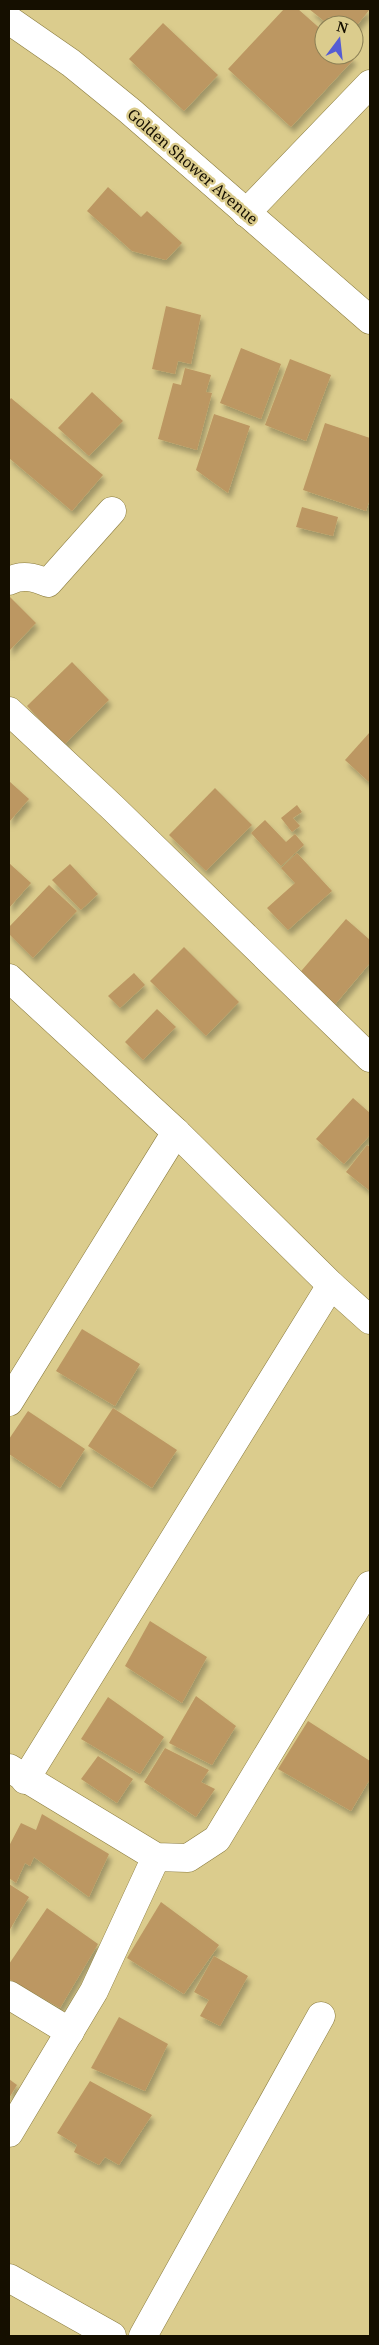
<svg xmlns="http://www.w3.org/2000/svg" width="379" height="2345" font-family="'Noto Serif',serif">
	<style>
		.building { fill: #bc9762; filter: url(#shadow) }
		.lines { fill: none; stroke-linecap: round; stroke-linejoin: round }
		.minor-casing { stroke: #8b7c3f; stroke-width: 29 }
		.tertiary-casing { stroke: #8b7c3f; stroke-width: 29 }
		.minor { stroke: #fff; stroke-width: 28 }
		.tertiary { stroke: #fff; stroke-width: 28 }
		.labels { text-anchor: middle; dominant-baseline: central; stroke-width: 5; stroke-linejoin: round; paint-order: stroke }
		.street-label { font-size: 15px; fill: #150f00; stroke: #dbcc8d }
	</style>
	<defs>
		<filter id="shadow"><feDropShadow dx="3" dy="5.5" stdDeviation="2.5" flood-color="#0004"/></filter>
	</defs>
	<rect width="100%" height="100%" fill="#dbcc8d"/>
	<g class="building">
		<polygon points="284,9 298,9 324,32 324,55 349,55 354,59 291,127 228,69"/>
		<polygon points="309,9 370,9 354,29 354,25 329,25"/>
		<polygon points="163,23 218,75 184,111 129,59"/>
		<polygon points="108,187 141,217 147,211 182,243 166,260 132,251 87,211"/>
		<polygon points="166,306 201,315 191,364 178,361 175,374 152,369"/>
		<polygon points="241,348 281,364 261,419 220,403"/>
		<polygon points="290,359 331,375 306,441 265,425"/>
		<polygon points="185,368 211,375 206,392 212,393 197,450 158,439 173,383 181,385"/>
		<polygon points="92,392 123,421 89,456 58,428"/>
		<polygon points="11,398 103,475 72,511 9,458 9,401"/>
		<polygon points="214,414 250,426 228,493 196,470"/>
		<polygon points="325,423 370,438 370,499 366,511 303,490"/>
		<polygon points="302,507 338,517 333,536 296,527"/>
		<polygon points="10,597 36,623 9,651 9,599"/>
		<polygon points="72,662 109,700 64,745 27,706"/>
		<polygon points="370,732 370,783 345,760"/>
		<polygon points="9,781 29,799 9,822"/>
		<polygon points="215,788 252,825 206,871 169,835"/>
		<polygon points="297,805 302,812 293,818 300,826 292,832 281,818"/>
		<polygon points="265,820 286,842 295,834 304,845 281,866 251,833"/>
		<polygon points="297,853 332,891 288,930 267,908 295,883 281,868"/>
		<polygon points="9,863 31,883 9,908"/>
		<polygon points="70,864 98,894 81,910 52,880"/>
		<polygon points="49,885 77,911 33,958 9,934 9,927"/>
		<polygon points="346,919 370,940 370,963 332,1008 296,977"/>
		<polygon points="184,947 239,1002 206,1036 150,981"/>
		<polygon points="134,973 145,985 120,1008 108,996"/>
		<polygon points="157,1009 176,1027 143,1060 125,1042"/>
		<polygon points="353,1098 370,1113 370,1135 344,1164 316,1139"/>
		<polygon points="367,1145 370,1147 370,1191 346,1172"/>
		<polygon points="82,1329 140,1364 115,1406 56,1371"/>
		<polygon points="113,1408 177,1450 152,1488 88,1446"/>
		<polygon points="28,1411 85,1449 60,1488 9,1454 9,1439"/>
		<polygon points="150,1621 207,1657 182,1703 125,1666"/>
		<polygon points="196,1696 236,1726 212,1765 169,1743"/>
		<polygon points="108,1697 164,1737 140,1774 81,1739"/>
		<polygon points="308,1721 370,1761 370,1779 351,1811 278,1769"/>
		<polygon points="165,1748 209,1770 201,1782 215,1789 196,1817 144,1782"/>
		<polygon points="98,1756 133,1779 117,1803 81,1779"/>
		<polygon points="42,1814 109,1854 89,1897 34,1857 30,1866 25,1863 16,1883 9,1878 9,1846 21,1823 36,1830"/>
		<polygon points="9,1884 29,1897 9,1931"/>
		<polygon points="161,1902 219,1945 184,1994 127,1958"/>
		<polygon points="47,1908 98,1944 60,2008 9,1979 9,1964"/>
		<polygon points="214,1956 248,1976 220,2026 200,2016 209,2000 194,1992"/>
		<polygon points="119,2017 168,2044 145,2091 91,2068"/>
		<polygon points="9,2079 17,2085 9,2098"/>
		<polygon points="90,2081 152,2115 119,2165 105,2157 99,2165 74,2152 77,2145 57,2133"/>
	</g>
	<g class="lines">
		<defs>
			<g id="minor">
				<polyline points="246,213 370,84"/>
				<path d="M9,581C22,574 34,577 48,583L112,511"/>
				<polyline points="9,711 112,807 370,1058"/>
				<polyline points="9,978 176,1132 331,1285 370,1320"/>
				<polyline points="9,1402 176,1132"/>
				<polyline points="9,1768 156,1857 188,1858 217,1839 370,1585"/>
				<polyline points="25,1780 331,1285"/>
				<polyline points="9,1995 70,2032"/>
				<polyline points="9,2133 94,1991 156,1857"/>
				<polyline points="143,2336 321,2016"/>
			</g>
			<g id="tertiary">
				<polyline points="9,20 71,63 130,111 370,320"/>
				<polyline points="9,2278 112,2336"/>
			</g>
		</defs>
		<use href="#minor" class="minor-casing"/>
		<use href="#tertiary" class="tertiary-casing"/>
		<use href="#minor" class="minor"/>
		<use href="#tertiary" class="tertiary"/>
	</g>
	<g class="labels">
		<g class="street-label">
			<text transform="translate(193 166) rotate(41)">Golden Shower Avenue</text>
		</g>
	</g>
	<rect width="379" height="2345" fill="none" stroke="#150f00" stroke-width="20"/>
	<g transform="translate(339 40) rotate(15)"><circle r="24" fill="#dbcc8d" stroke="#8c8055"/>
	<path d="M0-4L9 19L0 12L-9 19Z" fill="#555cd3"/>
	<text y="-8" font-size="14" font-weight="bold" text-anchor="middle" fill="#150f00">N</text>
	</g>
</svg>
